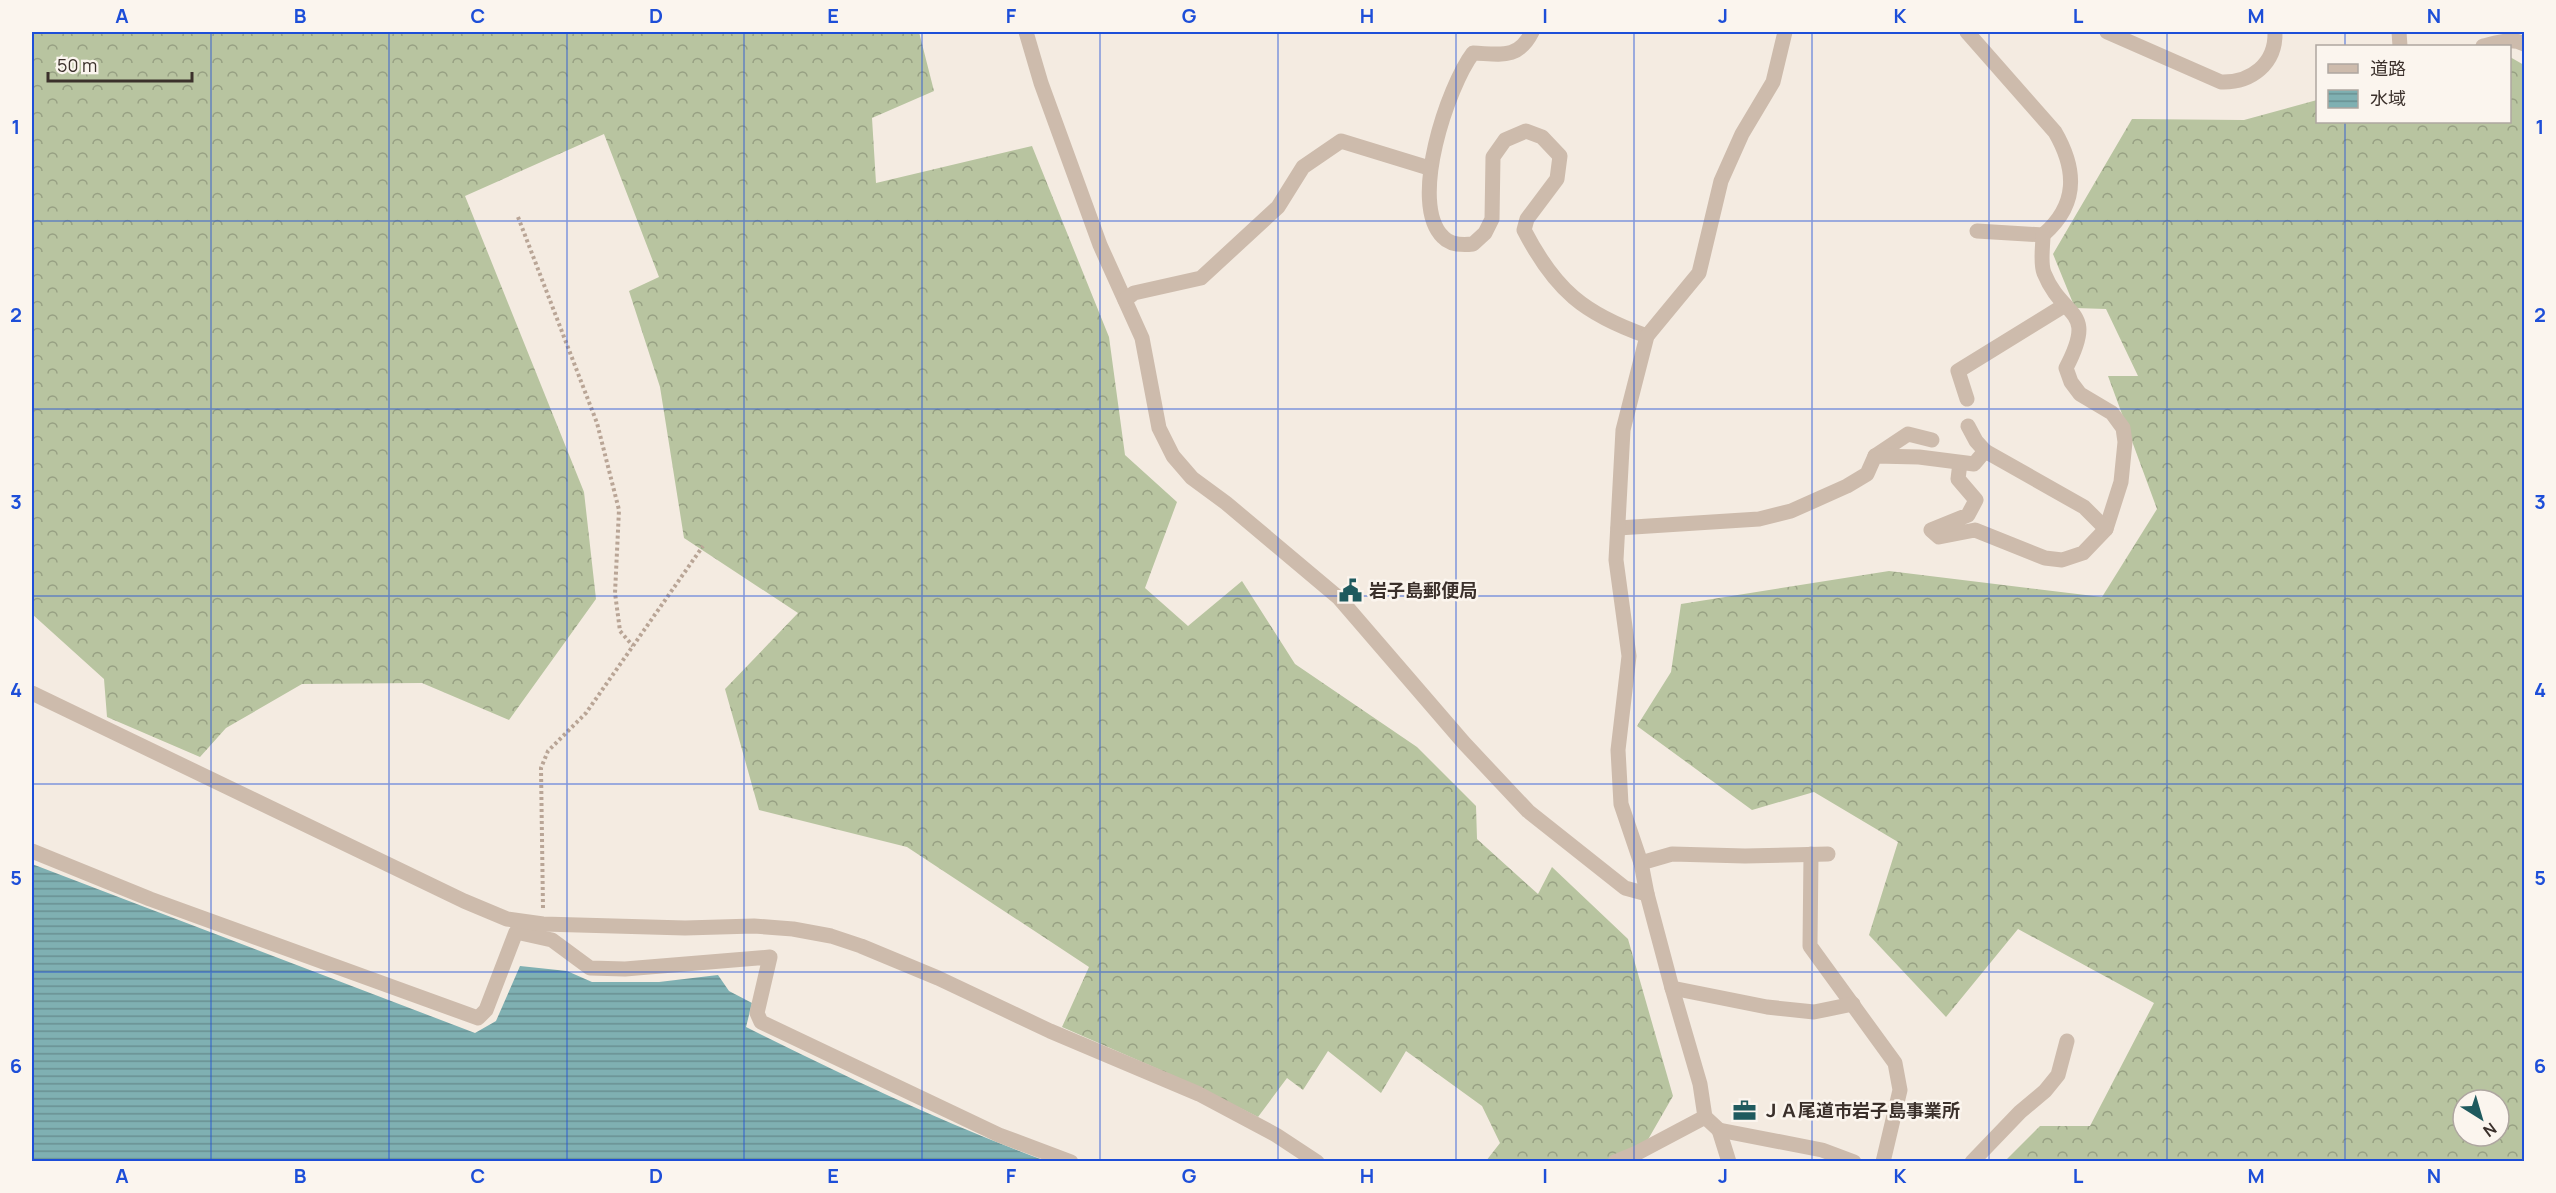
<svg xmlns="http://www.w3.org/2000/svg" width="2556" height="1193" font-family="Manrope,'Noto Sans JP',sans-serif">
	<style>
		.forest { fill: url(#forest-crowns); fill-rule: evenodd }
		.water { fill: url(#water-rules) }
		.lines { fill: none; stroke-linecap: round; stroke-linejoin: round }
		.path { stroke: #b9a596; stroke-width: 4; stroke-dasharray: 3 3; stroke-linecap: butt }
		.minor { stroke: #cdbbac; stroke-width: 15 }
		.tertiary { stroke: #cdbbac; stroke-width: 15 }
		.grid { fill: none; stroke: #1d4ed8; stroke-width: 1.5; stroke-opacity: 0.55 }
		.labels { text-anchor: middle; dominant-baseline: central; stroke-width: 5; stroke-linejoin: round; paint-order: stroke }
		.poi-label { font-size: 18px; font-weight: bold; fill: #3b302b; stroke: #fbf5ee; text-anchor: start }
		.neatline { fill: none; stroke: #1d4ed8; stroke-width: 2 }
		.grid-label { font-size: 20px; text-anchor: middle; font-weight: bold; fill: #1d4ed8 }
	</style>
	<defs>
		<pattern id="forest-crowns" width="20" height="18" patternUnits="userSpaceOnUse" patternTransform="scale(1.5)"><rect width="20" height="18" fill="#b8c4a0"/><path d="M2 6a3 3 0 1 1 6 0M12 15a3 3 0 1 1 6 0" fill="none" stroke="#97a083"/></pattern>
		<pattern id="water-rules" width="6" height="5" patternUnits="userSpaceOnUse" patternTransform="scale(1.5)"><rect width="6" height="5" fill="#7fb0b2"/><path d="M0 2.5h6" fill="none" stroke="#699091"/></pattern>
	</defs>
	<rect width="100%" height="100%" fill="#f4ebe1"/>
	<g class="forest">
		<polygon points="32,32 919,32 934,91 872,118 876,183 1032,146 1109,337 1125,455 1177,502 1145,588 1188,626 1242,581 1295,664 1417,747 1476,806 1477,839 1538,894 1552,867 1628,939 1673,1096 1646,1143 1606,1161 1486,1161 1500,1143 1482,1106 1406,1051 1381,1093 1328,1051 1303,1090 1287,1078 1258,1117 1190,1083 1062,1027 1089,967 907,847 759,810 725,689 798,613 684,538 660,387 629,291 659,277 604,134 465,196 584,492 596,599 509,720 422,683 302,684 226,728 200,757 107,717 104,679 32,614"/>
		<path d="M2510,57L2524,65V1161H2005L2040,1126H2090L2154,1003L2018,929L1946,1017L1869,935L1898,842L1814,792L1752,810L1637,726L1671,672L1681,604L1889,571L2102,597L2157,509L2108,376H2138L2106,309L2075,308L2053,254L2132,119L2244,120L2317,100L2318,122H2510ZM2463,1100H2499V1136H2463Z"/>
	</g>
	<path class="water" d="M32,864L475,1033L496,1021L520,966L567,971L592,982H659L718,975L729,991L752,1003L746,1027C844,1076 943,1123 1046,1161H32Z"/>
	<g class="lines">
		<g class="path">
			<polyline points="518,217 597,423 619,510 615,593 620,631 633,646"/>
			<polyline points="543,908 541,768 548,751 586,713 703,546"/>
		</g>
		<g class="minor">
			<polyline points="1026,32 1041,83 1100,245 1142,338 1159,428 1173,456 1192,478 1226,503 1339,598 1464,743 1528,811 1625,888 1647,894"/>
			<path d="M1532,32C1518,60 1500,54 1473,53C1448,86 1408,203 1443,237C1450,245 1464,245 1473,244L1485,233L1492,219L1493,157L1505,140L1526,131L1542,137L1560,156L1557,179L1527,219L1524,230C1555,290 1584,314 1647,336"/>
			<path d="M1967,32L2055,132C2077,170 2078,205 2043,235L1977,231"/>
			<path d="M2107,32L2221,82C2251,83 2276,64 2275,32"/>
			<polyline points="2399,32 2400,46"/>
			<path d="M2483,46C2496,43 2512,37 2524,44"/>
			<polyline points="1125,300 1134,293 1201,278 1278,207 1303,167 1341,141 1429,168"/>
			<polyline points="1967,399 1958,371 2065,305"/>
			<polyline points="1968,426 1976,441 1985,451"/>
			<polyline points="1875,456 1908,434 1932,440"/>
			<path d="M1960,463L1958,479L1976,500L1968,515L1931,530L1939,537L1975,530L2045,558L2062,560L2083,553L2106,529L2121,482L2125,442L2123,428L2112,413L2080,394L2071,382L2066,368C2098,307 2063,320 2044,273C2040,263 2043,246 2043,235"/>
			<polyline points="1618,528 1759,519 1791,511 1847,486 1867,474 1875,456 1919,457 1974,464 1985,451 2084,507 2106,529"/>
			<polyline points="32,851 150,899 478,1018 486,1010 516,932 552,940 590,968 625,969 770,957 757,1013 761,1022 999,1135 1071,1162"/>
			<polyline points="1811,854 1810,946 1895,1063 1900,1090 1883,1162"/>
			<polyline points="1641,863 1672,854 1745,856 1828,854"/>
			<polyline points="1672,988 1767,1007 1814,1012 1853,1004"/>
			<polyline points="1705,1117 1719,1130 1822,1150 1854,1162"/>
			<polyline points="1719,1130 1729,1162"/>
			<polyline points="1615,1162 1637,1153 1705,1117 1700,1084 1672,988 1647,894 1641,863 1621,804 1618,750 1629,656 1616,560 1623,430 1647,336 1699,273 1721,181 1742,134 1773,82 1785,32"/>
			<polyline points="1972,1162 2020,1112 2045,1091 2058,1075 2067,1041"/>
		</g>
		<polyline class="tertiary" points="32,693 464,901 507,919 543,924 685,928 754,926 793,929 831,936 861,946 938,978 1050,1031 1199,1094 1276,1135 1317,1162"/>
	</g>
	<path class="grid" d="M211,32V1162M389,32V1162M567,32V1162M744,32V1162M922,32V1162M1100,32V1162M1278,32V1162M1456,32V1162M1634,32V1162M1812,32V1162M1989,32V1162M2167,32V1162M2345,32V46M2345,122V1162M32,221H2524M32,409H2524M32,596H2524M32,784H2524M32,972H2524"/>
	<defs>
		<symbol id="civic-bare" viewBox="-9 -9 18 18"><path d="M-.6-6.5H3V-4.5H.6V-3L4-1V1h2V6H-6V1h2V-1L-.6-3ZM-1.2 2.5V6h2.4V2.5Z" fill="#1f5a5e" stroke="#fbf5ee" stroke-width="2.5" paint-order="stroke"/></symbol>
		<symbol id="office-bare" viewBox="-9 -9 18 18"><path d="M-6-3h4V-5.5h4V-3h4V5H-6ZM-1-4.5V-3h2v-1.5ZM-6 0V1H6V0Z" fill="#1f5a5e" stroke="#fbf5ee" stroke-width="2.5" paint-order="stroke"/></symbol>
	</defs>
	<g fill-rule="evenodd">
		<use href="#civic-bare" x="1334" y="574" width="33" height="33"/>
		<use href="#office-bare" x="1728" y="1094" width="33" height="33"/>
	</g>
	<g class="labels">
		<g class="poi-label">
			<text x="1369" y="590">岩子島郵便局</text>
			<text x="1762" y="1110">ＪＡ尾道市岩子島事業所</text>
		</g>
	</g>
	<rect width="2556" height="1193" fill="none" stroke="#fbf5ee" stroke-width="66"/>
	<rect x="2316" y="45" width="195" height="78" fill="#fbf5ee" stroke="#aea6a0" stroke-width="1.5"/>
	<rect x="2328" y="64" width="30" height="9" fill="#cdbbac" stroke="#aea6a0" stroke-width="1.5"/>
	<text x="2370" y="75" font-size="18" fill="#3b302b">道路</text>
	<rect x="2328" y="90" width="30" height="18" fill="url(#water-rules)" stroke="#aea6a0" stroke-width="1.5"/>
	<text x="2370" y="105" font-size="18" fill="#3b302b">水域</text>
	<g transform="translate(2481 1118) rotate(143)"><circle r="28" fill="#fbf5ee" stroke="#aea6a0" stroke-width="1.5"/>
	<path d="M0-4.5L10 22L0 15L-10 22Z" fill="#1f5a5e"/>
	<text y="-9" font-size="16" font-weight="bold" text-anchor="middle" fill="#3b302b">N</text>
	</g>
	<path d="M48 72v9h144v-9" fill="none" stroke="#3b302b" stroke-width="3"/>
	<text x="57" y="72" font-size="18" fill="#3b302b" stroke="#fbf5ee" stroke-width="4.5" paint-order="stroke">50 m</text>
	<rect x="33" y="33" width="2490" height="1127" class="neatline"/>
	<g class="grid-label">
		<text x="122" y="23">A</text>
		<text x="300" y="23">B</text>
		<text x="478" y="23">C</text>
		<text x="656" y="23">D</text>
		<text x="833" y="23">E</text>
		<text x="1011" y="23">F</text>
		<text x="1189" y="23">G</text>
		<text x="1367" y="23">H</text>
		<text x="1545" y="23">I</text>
		<text x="1723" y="23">J</text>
		<text x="1900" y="23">K</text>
		<text x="2078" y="23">L</text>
		<text x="2256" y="23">M</text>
		<text x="2434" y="23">N</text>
		<text x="16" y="134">1</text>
		<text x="2540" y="134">1</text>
		<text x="16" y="322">2</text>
		<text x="2540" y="322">2</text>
		<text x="16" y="509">3</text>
		<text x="2540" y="509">3</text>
		<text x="16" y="697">4</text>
		<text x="2540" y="697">4</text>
		<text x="16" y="885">5</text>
		<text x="2540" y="885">5</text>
		<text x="16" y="1073">6</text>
		<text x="2540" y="1073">6</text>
		<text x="122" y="1183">A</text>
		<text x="300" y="1183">B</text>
		<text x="478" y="1183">C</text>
		<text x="656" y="1183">D</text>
		<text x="833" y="1183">E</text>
		<text x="1011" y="1183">F</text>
		<text x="1189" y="1183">G</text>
		<text x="1367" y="1183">H</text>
		<text x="1545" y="1183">I</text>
		<text x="1723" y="1183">J</text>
		<text x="1900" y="1183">K</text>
		<text x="2078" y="1183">L</text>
		<text x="2256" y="1183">M</text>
		<text x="2434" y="1183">N</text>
	</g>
</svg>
